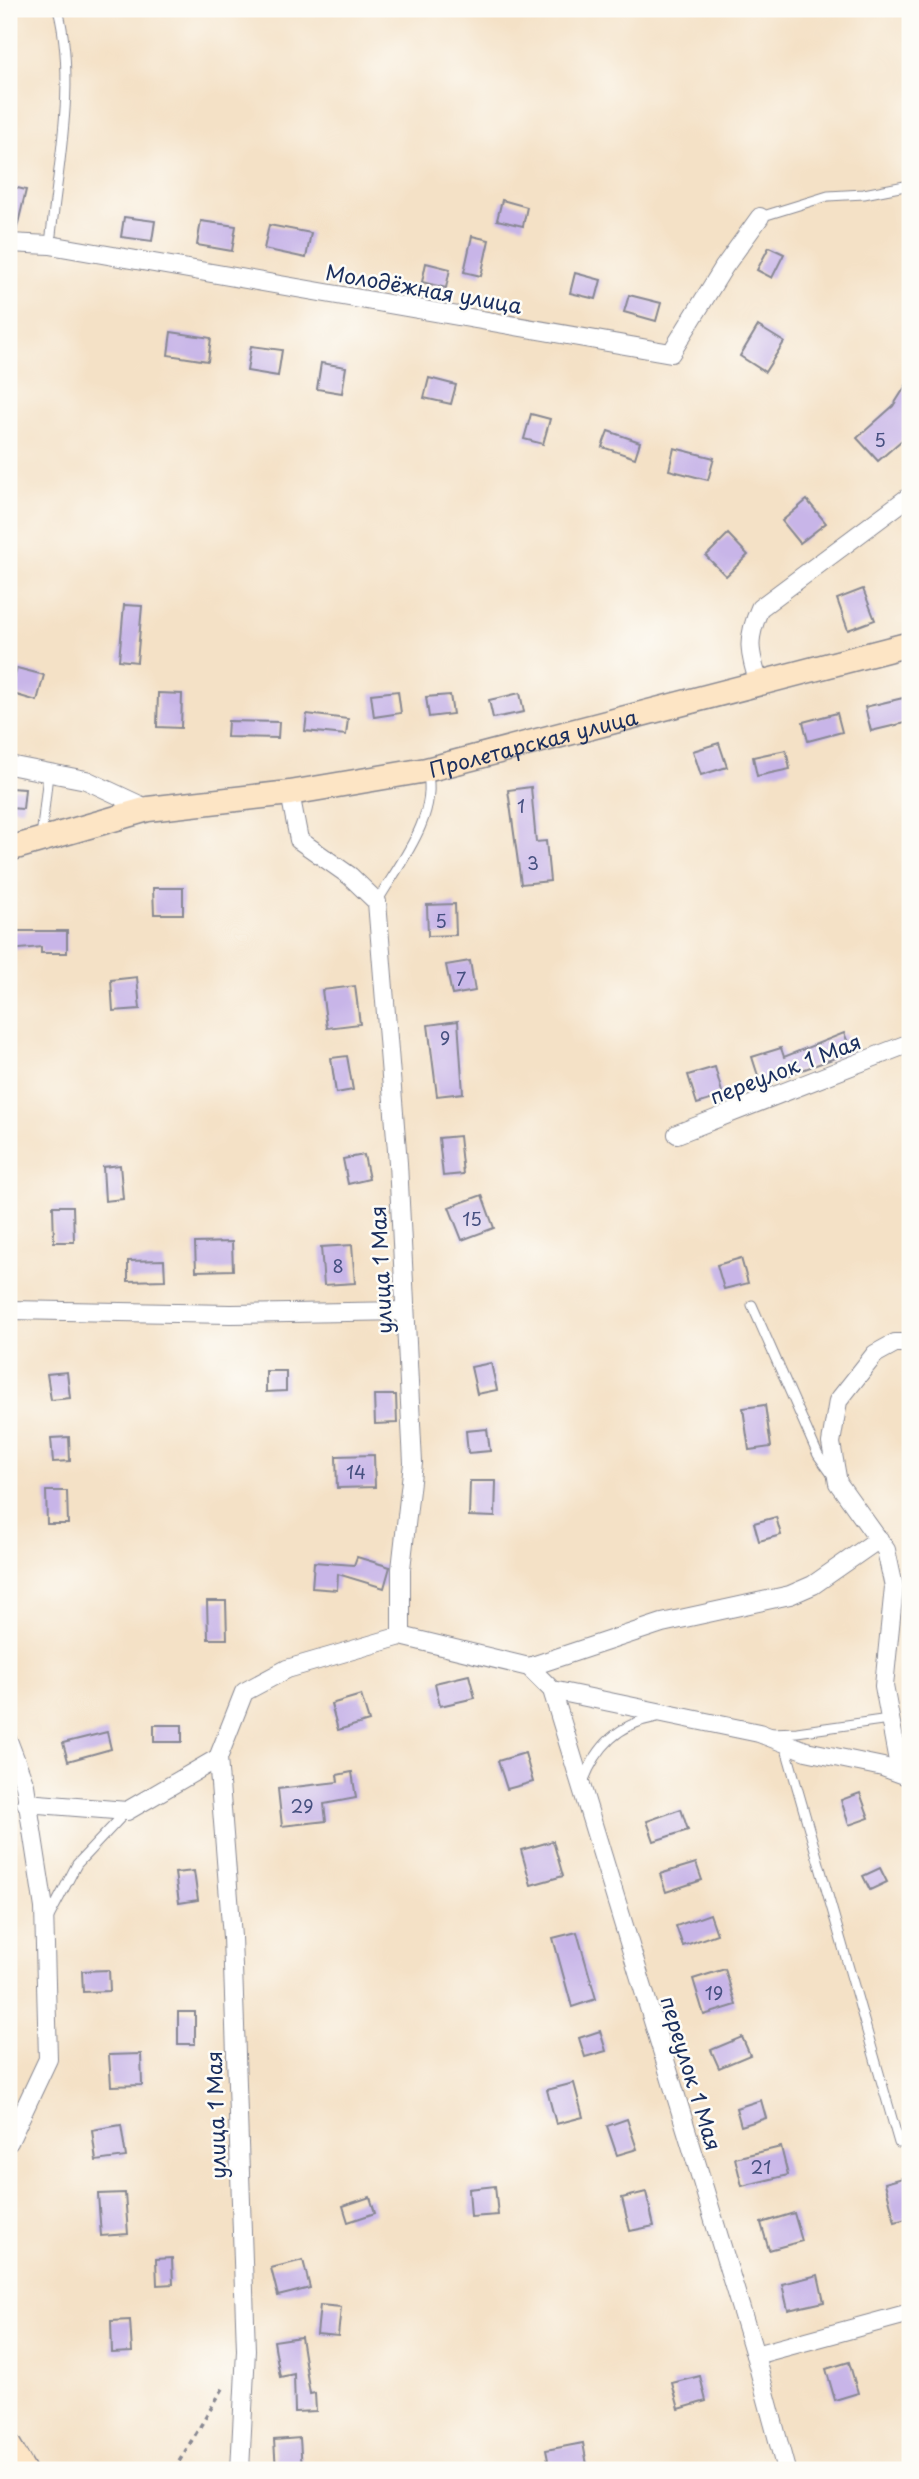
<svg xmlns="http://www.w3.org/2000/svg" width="919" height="2479" font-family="'Playpen Sans',sans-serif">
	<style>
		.building { fill: #c8b5e8 }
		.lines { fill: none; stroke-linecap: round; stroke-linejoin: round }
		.lane-casing { stroke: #888892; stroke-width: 11 }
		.street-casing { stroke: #888892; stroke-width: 20 }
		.secondary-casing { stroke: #888892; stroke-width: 27 }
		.path { stroke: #888892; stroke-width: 3.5; stroke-dasharray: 5 5; stroke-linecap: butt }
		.lane { stroke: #fff; stroke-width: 9 }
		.street { stroke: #fff; stroke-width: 18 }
		.secondary { stroke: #fde5c5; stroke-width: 24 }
		.labels { text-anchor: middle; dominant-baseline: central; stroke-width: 5; stroke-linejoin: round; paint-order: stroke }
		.number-label { font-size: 18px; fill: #465080 }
		.street-label { font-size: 21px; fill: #1b2f5e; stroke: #fdfcf7 }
	</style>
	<rect width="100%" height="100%" fill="#fdfcf7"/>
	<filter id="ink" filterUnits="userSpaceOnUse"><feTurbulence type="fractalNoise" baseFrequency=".0143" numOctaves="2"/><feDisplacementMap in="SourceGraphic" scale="14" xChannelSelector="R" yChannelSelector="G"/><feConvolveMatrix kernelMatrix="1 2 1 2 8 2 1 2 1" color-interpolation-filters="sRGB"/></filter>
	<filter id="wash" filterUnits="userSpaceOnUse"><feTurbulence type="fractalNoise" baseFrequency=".00686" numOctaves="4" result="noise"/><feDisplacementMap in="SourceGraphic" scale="28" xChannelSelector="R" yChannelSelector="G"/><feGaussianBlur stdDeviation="1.57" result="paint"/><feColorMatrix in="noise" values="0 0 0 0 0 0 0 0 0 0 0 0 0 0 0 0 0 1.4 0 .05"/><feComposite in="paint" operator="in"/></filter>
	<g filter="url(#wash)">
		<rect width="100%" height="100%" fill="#f4e1c6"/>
		<g id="blocks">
			<g class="building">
				<polygon points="9,186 26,190 16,232 9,232"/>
				<polygon points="502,200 527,207 523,226 497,220"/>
				<polygon points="124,217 155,221 152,241 121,237"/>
				<polygon points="201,221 236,226 232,251 197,245"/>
				<polygon points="269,225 311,233 306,258 264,249"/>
				<polygon points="472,236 489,240 481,276 464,272"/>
				<polygon points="769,247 784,254 772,278 757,270"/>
				<polygon points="426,263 450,269 446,288 422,282"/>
				<polygon points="575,273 601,280 596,299 570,293"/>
				<polygon points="629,295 661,303 656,321 624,312"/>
				<polygon points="758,326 784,342 765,372 740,356"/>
				<polygon points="171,332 211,338 208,361 168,355"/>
				<polygon points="251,346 282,350 278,376 247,371"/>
				<polygon points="321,363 346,367 342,393 317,389"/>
				<polygon points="429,378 456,385 451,404 424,398"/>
				<polygon points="910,379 910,433 878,461 857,438 893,406"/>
				<polygon points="531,414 550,419 543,444 524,439"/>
				<polygon points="608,431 640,442 635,458 602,447"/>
				<polygon points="674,448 714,458 708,480 669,470"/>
				<polygon points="807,500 826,523 800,543 782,521"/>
				<polygon points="728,534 748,555 726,576 706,556"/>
				<polygon points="863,589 875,620 848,630 837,599"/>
				<polygon points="124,605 142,606 137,662 119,660"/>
				<polygon points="17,668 44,675 37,701 10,693"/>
				<polygon points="398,691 401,713 374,717 371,694"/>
				<polygon points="158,693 182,694 181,728 157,727"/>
				<polygon points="520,693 524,712 493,718 489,700"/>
				<polygon points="450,695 453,714 429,717 426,697"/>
				<polygon points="903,698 909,722 871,731 865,707"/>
				<polygon points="837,713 842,732 808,741 803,722"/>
				<polygon points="307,714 348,719 346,735 305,731"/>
				<polygon points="228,721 279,722 278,738 227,737"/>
				<polygon points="719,743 727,767 701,775 693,751"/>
				<polygon points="786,750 790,769 757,776 753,757"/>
				<polygon points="531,787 536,842 546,841 550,881 521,884 508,790"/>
				<polygon points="9,788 25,789 23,809 9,808"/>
				<polygon points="153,888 183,888 183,914 154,914"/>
				<polygon points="455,904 456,935 428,936 427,905"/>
				<polygon points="9,931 67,931 67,953 41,953 41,947 9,950"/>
				<polygon points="470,961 475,991 452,995 446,965"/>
				<polygon points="137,977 140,1009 113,1011 111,980"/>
				<polygon points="355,986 360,1024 327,1028 322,990"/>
				<polygon points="458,1021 463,1093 437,1096 428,1025"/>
				<polygon points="844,1033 852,1052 761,1085 752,1057 781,1048 784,1057"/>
				<polygon points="347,1056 353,1090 336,1093 331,1058"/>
				<polygon points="715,1067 723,1096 697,1104 688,1075"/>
				<polygon points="459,1136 463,1174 443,1176 439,1138"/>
				<polygon points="364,1155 369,1179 348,1184 343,1159"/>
				<polygon points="120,1165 123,1199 105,1201 103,1167"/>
				<polygon points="482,1195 494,1228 462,1240 449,1207"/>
				<polygon points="53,1206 73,1206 74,1242 54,1242"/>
				<polygon points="232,1242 233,1270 196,1271 195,1243"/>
				<polygon points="352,1245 355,1283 324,1285 321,1247"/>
				<polygon points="741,1258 748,1283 724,1289 717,1265"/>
				<polygon points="164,1260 165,1280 128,1281 128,1261"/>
				<polygon points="491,1363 497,1390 477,1394 471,1367"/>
				<polygon points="266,1371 286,1371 286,1391 266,1392"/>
				<polygon points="67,1372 70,1398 51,1400 47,1374"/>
				<polygon points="374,1395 396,1395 397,1423 375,1424"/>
				<polygon points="765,1405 771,1447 749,1450 743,1408"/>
				<polygon points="487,1429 490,1451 468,1453 466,1431"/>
				<polygon points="69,1437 70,1461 53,1462 51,1438"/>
				<polygon points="374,1455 375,1487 337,1488 336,1456"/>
				<polygon points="470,1481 496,1481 495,1517 469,1516"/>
				<polygon points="46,1491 67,1491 68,1524 47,1524"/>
				<polygon points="776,1517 781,1535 759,1541 754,1523"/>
				<polygon points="357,1557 390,1567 384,1588 338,1574 337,1590 312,1588 314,1562 354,1565"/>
				<polygon points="207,1601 226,1601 227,1639 208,1639"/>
				<polygon points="469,1675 475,1698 440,1706 435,1683"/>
				<polygon points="361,1695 369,1721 338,1730 331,1704"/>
				<rect x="154" y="1725" width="28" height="17"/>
				<polygon points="107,1732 111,1749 68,1761 63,1743"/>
				<polygon points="525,1753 533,1782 507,1789 498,1761"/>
				<polygon points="352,1772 356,1798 324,1804 326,1821 282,1826 278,1789 338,1782 337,1775"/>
				<polygon points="860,1793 869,1818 849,1825 841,1800"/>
				<polygon points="681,1809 688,1830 654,1841 647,1821"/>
				<polygon points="553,1841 563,1876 531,1885 521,1850"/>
				<polygon points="696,1863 702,1880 666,1892 660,1874"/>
				<polygon points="880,1868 887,1882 870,1890 863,1876"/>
				<polygon points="194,1871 198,1900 179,1903 175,1873"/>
				<polygon points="710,1914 717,1934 683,1946 676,1926"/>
				<polygon points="577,1932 596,1999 572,2007 553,1938"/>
				<polygon points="725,1969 736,2005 704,2015 693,1979"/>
				<polygon points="109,1970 110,1991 83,1992 82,1971"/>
				<rect x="178" y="2012" width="17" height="32"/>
				<polygon points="600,2031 606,2051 585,2057 579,2038"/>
				<polygon points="742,2037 750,2055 719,2068 711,2050"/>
				<polygon points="141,2054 142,2085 111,2086 109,2055"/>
				<polygon points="574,2083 583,2117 556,2124 547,2090"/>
				<polygon points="761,2100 766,2118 741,2126 736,2108"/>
				<polygon points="627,2119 637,2149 617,2155 607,2126"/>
				<polygon points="121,2125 126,2157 96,2161 92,2130"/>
				<polygon points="781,2147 788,2175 742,2186 735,2158"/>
				<polygon points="910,2176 910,2218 895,2222 885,2183"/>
				<polygon points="495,2186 498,2215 471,2217 469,2189"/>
				<polygon points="646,2192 654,2226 630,2231 622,2198"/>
				<polygon points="125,2193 128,2234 101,2236 98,2194"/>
				<polygon points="370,2197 375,2213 348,2222 343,2206"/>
				<polygon points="794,2213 802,2241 769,2250 761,2223"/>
				<polygon points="172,2258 173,2284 157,2285 156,2259"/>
				<polygon points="303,2260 310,2288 278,2296 271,2268"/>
				<polygon points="818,2275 824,2302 788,2310 782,2284"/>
				<polygon points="320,2305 341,2307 338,2336 317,2334"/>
				<polygon points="130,2320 132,2352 112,2353 111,2321"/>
				<polygon points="301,2337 310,2394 315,2393 316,2411 295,2412 294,2374 280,2377 274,2341"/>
				<polygon points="849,2362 858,2393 835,2400 826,2369"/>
				<polygon points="700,2376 706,2401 679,2409 672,2383"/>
				<polygon points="300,2438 302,2470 276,2470 274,2440"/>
				<polygon points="583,2443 588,2470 550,2470 546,2450"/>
			</g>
		</g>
	</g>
	<g filter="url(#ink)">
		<use href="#blocks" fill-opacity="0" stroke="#888892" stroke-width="2"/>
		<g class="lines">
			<defs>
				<g id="lane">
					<polyline points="760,217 828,196 864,194 910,185"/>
					<path d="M50,245C57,169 77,84 58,9"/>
					<polyline points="41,838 48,774"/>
					<path d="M377,902C399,864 439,816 427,771"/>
					<polyline points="752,1305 818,1455 833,1476"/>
					<polyline points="771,1733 797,1732 889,1719"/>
					<polyline points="785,1745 899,2143"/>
					<path d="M583,1782C597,1746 618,1724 657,1717"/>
					<polyline points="47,1921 77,1864 127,1811"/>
				</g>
				<g id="street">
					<polyline points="9,243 50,245 671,353 724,267 760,217"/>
					<path d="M759,684C749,651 746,640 760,608L910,496"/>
					<polyline points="9,765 86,780 148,809"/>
					<polyline points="290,793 299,840 350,876 377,902 398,1163 413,1463 401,1569 401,1636"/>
					<polyline points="677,1134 910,1043"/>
					<polyline points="9,1310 231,1314 405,1311"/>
					<polyline points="529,1667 662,1623 790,1595 813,1585 879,1539"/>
					<polyline points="552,1690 755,2355 786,2470"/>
					<polyline points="9,1743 25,1785 44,1908 48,2059 9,2142"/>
					<polyline points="218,1758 232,1937 246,2350 240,2470"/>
					<polyline points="900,1772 884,1686 894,1587 886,1550 838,1483 831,1443 838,1401 875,1354 895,1343 904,1343"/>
					<polyline points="26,1803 127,1811 218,1758 244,1692 287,1669 401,1636 529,1667 552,1690 759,1733 806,1751 883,1767 910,1777"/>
					<polyline points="755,2355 910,2313"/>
				</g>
				<g id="secondary">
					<path id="s1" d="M9,849L148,809L290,793L426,770L910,644"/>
					<polyline points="9,2446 23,2470"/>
				</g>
			</defs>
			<use href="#lane" class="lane-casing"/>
			<use href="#street" class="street-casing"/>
			<use href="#secondary" class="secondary-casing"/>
			<polyline class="path" points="174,2470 225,2385"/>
			<use href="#lane" class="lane"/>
			<use href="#street" class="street"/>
			<use href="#secondary" class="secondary"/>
		</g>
	</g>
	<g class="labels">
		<g class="number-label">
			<text x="880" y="439">5</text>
			<text x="521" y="805">1</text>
			<text x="533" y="862">3</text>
			<text x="441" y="920">5</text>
			<text x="461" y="978">7</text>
			<text x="445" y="1037">9</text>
			<text x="472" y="1218">15</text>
			<text x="338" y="1265">8</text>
			<text x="356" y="1471">14</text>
			<text x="302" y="1805">29</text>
			<text x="714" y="1992">19</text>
			<text x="761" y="2166">21</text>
		</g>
		<g class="street-label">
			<text transform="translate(424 288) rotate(10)">Молодёжная улица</text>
			<text stroke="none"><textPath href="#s1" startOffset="536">Пролетарская улица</textPath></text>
			<text transform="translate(785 1068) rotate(-21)">переулок 1 Мая</text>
			<text transform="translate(380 1270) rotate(-93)">улица 1 Мая</text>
			<text transform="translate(692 2073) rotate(73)">переулок 1 Мая</text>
			<text transform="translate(215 2115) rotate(-92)">улица 1 Мая</text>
		</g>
	</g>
	<rect width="919" height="2479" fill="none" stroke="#fdfcf7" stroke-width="35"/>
</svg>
